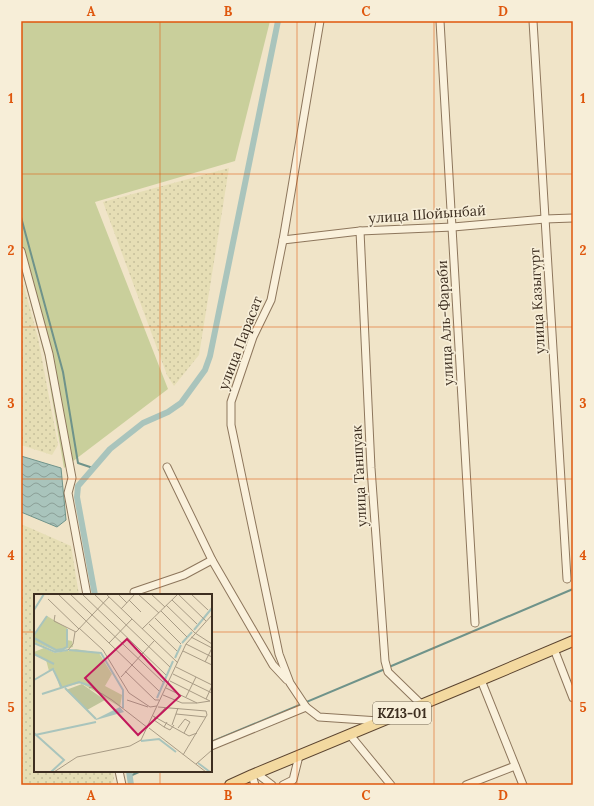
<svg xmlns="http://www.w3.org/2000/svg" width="594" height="806" font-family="Lora,serif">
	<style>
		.farmland { fill: url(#farmland-dots) }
		.green { fill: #c9cf9b }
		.water { fill: url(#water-waves); stroke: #6f938a }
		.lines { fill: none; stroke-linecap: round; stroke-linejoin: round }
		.stream { stroke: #6f938a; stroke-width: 2 }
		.canal { stroke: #a9c4bc; stroke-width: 6 }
		.minor-casing { stroke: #8d765c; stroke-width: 9 }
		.primary-casing { stroke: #5b4430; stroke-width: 12 }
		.minor { stroke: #faf1dc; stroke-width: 7 }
		.primary { stroke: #f3d9a0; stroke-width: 10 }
		.grid { fill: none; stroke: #df570d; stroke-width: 1; stroke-opacity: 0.55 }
		.labels { text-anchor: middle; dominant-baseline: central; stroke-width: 3.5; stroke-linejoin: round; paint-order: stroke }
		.shield { fill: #f7eed8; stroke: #756857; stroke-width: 1 }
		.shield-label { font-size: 13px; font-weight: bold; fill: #3d2e20 }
		.street-label { font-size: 14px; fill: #3d2e20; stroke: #f7eed8 }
		.inset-river { fill: none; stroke: #a9c4bc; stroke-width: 2 }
		.inset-road { fill: none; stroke: #a89b85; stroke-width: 1 }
		.view { fill: #c2185b; fill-opacity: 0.15; stroke: #c2185b; stroke-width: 2 }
		.inset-edge { fill: none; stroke: #3d2e20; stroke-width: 2 }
		.neatline { fill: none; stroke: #df570d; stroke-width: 1.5 }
		.grid-label { font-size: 13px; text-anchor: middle; font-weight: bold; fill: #df570d }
	</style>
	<defs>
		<pattern id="farmland-dots" width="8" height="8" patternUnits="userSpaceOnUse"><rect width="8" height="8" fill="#e6deb5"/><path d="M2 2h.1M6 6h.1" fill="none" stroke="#c6bf9b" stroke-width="1.8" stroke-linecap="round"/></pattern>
		<pattern id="water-waves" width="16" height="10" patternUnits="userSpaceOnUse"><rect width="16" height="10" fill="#a9c4bc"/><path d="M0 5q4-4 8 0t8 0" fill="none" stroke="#8ba098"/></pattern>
	</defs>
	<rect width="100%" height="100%" fill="#f0e4c8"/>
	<g class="farmland">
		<polygon points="229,168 199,355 174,386 167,375 103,202"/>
		<polygon points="21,276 38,338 58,445 52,455 21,445"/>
		<polygon points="21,524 71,546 79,595 35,595 35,771 113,771 114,779 111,785 21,785"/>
	</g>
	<polygon class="green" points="21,21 270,21 235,161 95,202 168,389 64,468 45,357 21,267"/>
	<polygon class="water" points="21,456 61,468 66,520 57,527 21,512"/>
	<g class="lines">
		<g class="stream">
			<polyline points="21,217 63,372 78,463 93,468"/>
			<polyline points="389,667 573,589"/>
			<polyline points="211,742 385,669"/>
			<polyline points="130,776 141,771"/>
		</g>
		<g class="canal">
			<polyline points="95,595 77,497 78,486 110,449 143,423 168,412 181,403 205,370 210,356 278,21"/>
			<polyline points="129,771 131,785"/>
		</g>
		<defs>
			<g id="minor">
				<polyline points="320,21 283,240 271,300 253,337 231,402 231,425 279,654 290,683 306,707 319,717 379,721"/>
				<polyline points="440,21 475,623"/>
				<polyline points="533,21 567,579"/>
				<polyline points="360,231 371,468 385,661 388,672 422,705"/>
				<polyline points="283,240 360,231 453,227 545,219 573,218"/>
				<polyline points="21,251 49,354 72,478 68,493 87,595"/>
				<polyline points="167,467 212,560 273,665 287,680"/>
				<polyline points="134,592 184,575 212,560"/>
				<polyline points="554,649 573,698"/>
				<polyline points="481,680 523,785"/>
				<polyline points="350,735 391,785"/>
				<polyline points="211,746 306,707"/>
				<polyline points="119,771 122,785"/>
				<polyline points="256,773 272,785"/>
				<polyline points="252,775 255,785"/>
				<polyline points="283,785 293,780 299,756"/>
				<polyline points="466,785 515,766"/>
			</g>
			<polyline id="primary" points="230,785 252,775 481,680 573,641"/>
		</defs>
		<use href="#minor" class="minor-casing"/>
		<use href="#primary" class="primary-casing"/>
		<use href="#minor" class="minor"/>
		<use href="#primary" class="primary"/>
	</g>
	<path class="grid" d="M160,21V595M297,21V785M434,21V785M21,174H573M21,327H573M21,479H573M21,632H35M211,632H573M160,771V785"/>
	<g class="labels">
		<rect class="shield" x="373" y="702" width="58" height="22" rx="3"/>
		<g class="shield-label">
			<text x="402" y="713">KZ13-01</text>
		</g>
		<g class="street-label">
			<text transform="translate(427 214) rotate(-4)">улица Шойынбай</text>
			<text transform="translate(537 301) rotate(-93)">улица Казыгурт</text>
			<text transform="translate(445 323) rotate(-93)">улица Аль-Фараби</text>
			<text transform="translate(240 343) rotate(-69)">улица Парасат</text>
			<text transform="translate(359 476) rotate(-93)">улица Таншуак</text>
		</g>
	</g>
	<g transform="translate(34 594)">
		<rect width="178" height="178" fill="#f0e4c8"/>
		<path d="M13,22L33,34V46L38,47L39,53L22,57L0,48V42ZM10,54L21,59L42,55L65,59L78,80L71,92L88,101L86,113L47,89L26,94L20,75L15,77L12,66L0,61V58Z" fill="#c9cf9b"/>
		<path d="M48,90L71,106L53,116L32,96Z" fill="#bfc49a"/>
		<path d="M86,113L90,118L62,126V125Z" fill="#a9c4bc"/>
		<path class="inset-river" d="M0,16L10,0M160,36L178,14M0,41L13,22M0,44L22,56L29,55L33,53V35M0,49L21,58L34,56M148,49L158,38M35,56L67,59L89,96V114M0,60L20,70M141,64L147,51M0,86L19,75L28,94M31,94L62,125M8,100L45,88L57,92M123,104L139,67M0,139L30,166L17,178M1,141L62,128M107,147L125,145L142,158M164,169L176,178"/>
		<path class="inset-road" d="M24,0L125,97M36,0L129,88M48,0L132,81M60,0L136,73M72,0L144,69M84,0L93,9M104,0L125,19M117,0L131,13M144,0L172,27M157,0L174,16M14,5L45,35M95,6L107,18M138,6L163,30M132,11L161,39L178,50M87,15L101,0M127,17L153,43M21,21L20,27L42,38L75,3M121,24L147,50M115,30L143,57M45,34L69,56L95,99L116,113L123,112M108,35L144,0M157,43L178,54M75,49L98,25M152,50L178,63M34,56L39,50L41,38M149,57L178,71M171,68L178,54M142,73L178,91M91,77L121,106H125M139,80L178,99M87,83L120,47M136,87L176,107M55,94L57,93L78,106L114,134M132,94L163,109L176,107M129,101L148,109H163M152,103L162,83M172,105L178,92M93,106L114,113M124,113L172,117L173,121L149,161M142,120L172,123M119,122L155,142L163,139M121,123L120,126L130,133L133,128M122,124L131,114M138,131L144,114M130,133L136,136L140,131M115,134L172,178M144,134L151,125L156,128L150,139M162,170L178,156M20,178L43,163L96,152L107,146L152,50L178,21"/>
		<path class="view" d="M93,45L146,102L104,141L51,84Z"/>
		<rect width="178" height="178" class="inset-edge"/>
	</g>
	<rect width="594" height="806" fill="none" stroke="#f7eed8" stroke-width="44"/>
	<rect x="22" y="22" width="550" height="762" class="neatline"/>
	<g class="grid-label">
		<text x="91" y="16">A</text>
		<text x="228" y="16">B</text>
		<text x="366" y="16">C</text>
		<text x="503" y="16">D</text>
		<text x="11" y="103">1</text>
		<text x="583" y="103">1</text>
		<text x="11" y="255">2</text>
		<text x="583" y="255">2</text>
		<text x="11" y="408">3</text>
		<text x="583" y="408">3</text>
		<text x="11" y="560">4</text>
		<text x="583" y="560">4</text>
		<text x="11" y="712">5</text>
		<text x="583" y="712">5</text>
		<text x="91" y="800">A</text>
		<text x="228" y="800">B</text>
		<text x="366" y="800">C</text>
		<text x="503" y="800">D</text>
	</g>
</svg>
